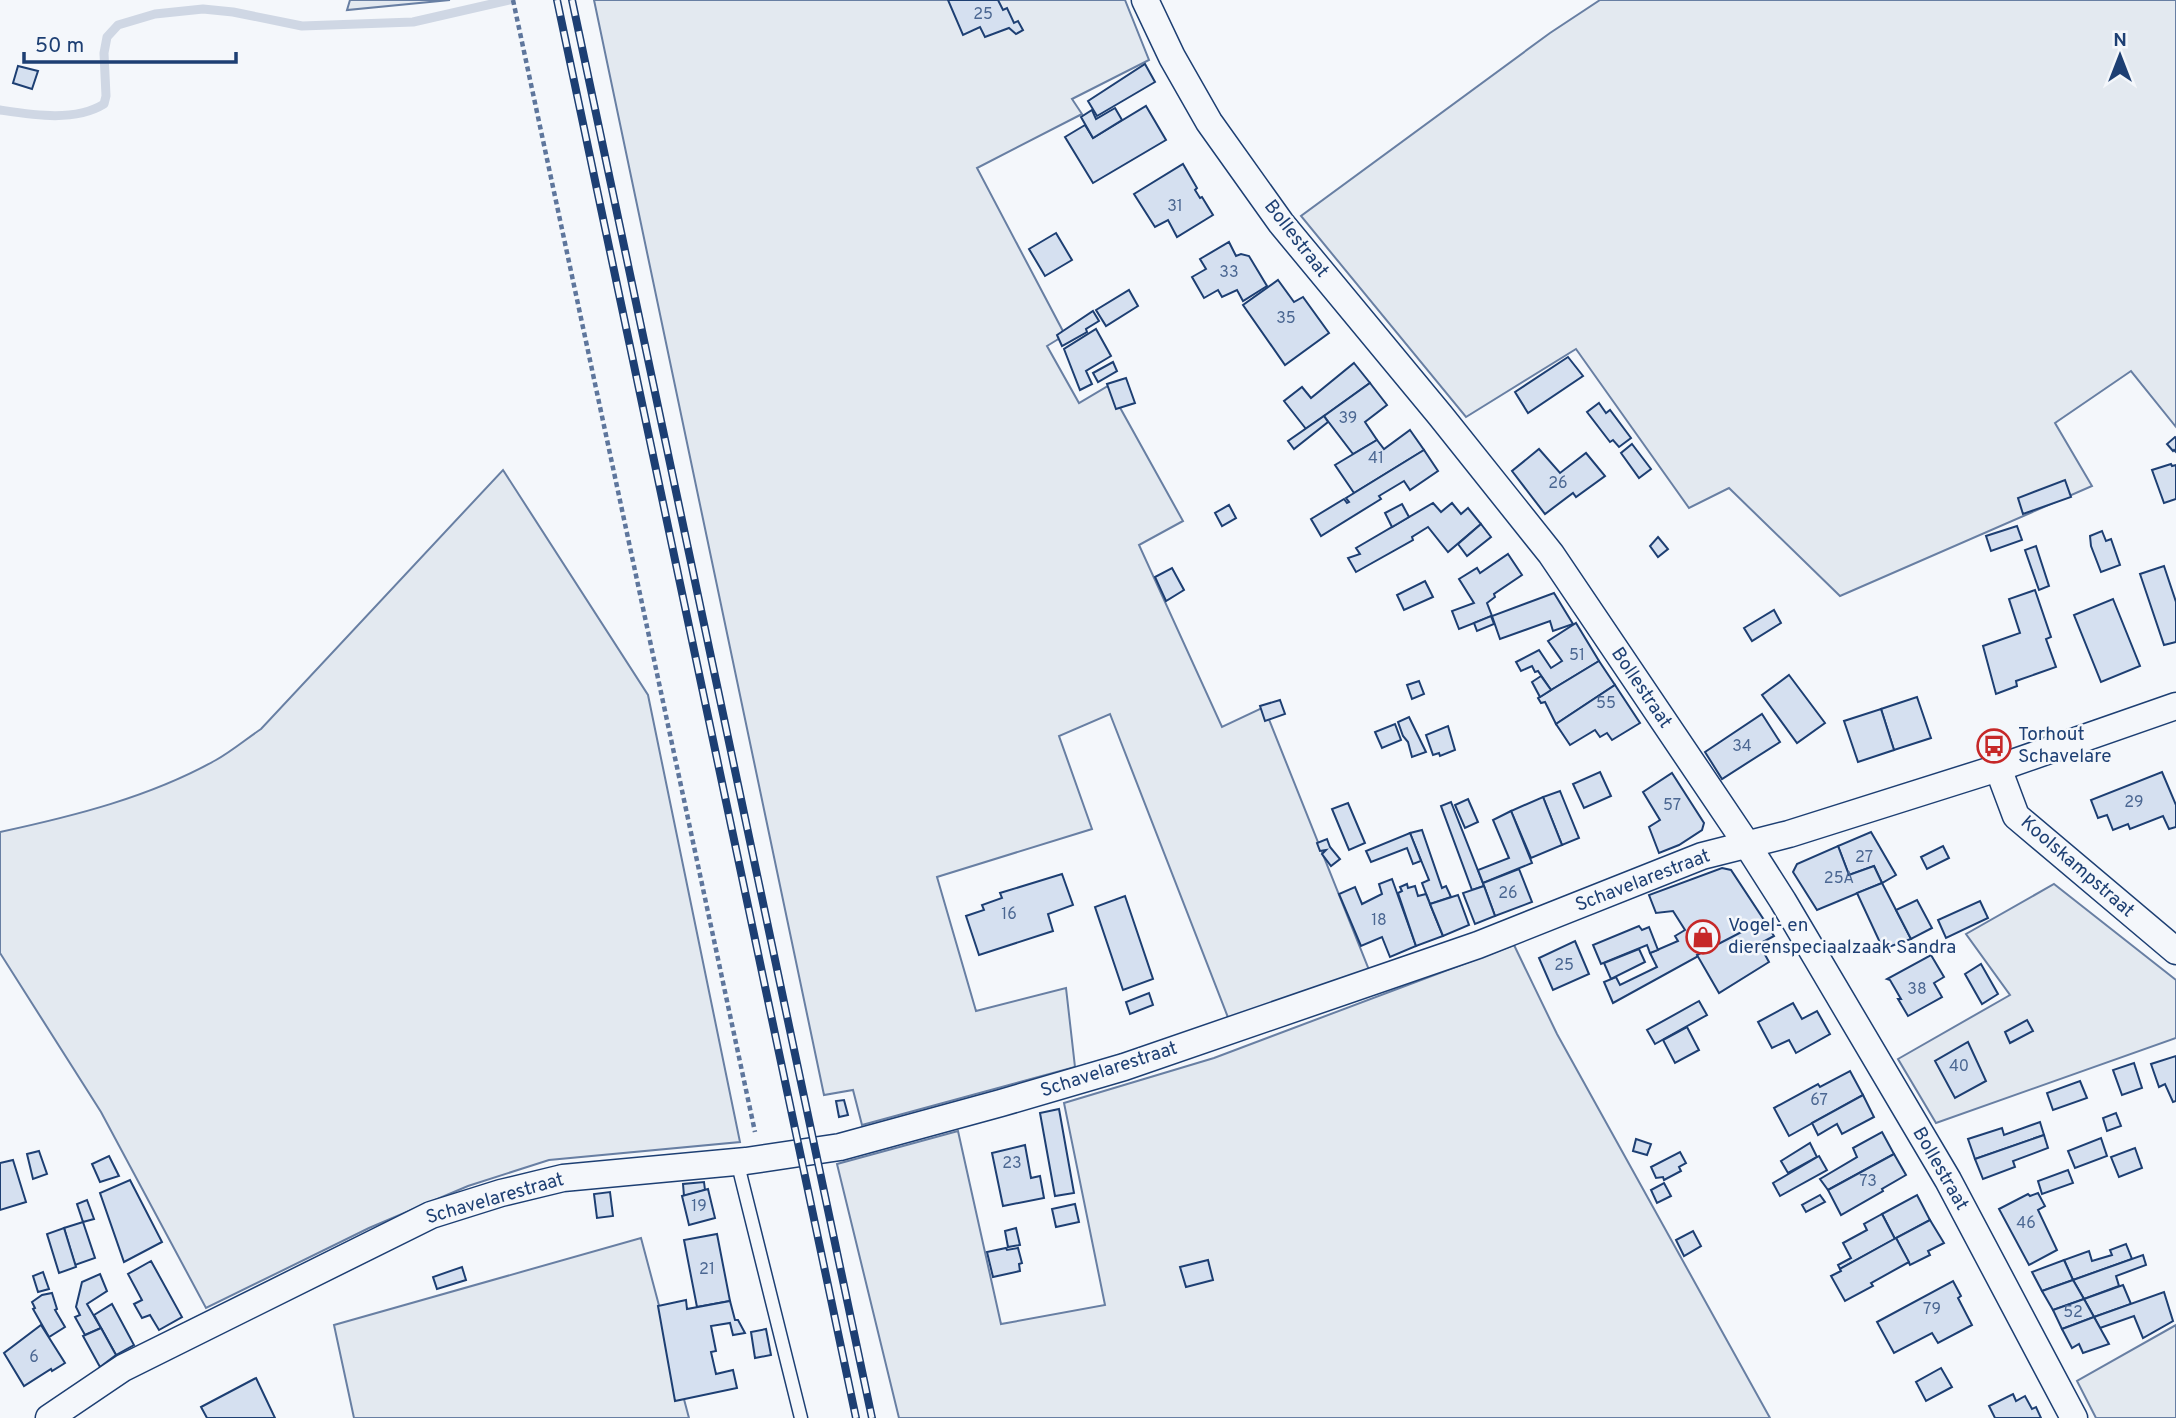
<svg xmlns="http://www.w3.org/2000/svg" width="2176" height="1418" font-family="Overpass,sans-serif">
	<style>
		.green { fill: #e3e9f0; stroke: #687fa3; stroke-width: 2 }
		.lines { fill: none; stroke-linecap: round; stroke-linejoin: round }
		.stream { stroke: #cfd7e4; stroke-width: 9 }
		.building { fill: #d5e0f0; stroke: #1d3f73; stroke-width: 2 }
		.lane-casing { stroke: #1d3f73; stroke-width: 15 }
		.street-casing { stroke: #1d3f73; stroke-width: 29 }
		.path { stroke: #5e769c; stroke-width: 4.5; stroke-dasharray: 5 3.5; stroke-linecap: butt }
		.lane { stroke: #f4f7fb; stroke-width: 12 }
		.street { stroke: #f4f7fb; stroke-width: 26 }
		.rail-casing { stroke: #1d3f73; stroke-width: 8 }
		.rail { stroke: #f4f7fb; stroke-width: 5; stroke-dasharray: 16; stroke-linecap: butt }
		.labels { text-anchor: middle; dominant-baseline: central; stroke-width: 5; stroke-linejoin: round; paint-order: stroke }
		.number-label { font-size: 16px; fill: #4b6792 }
		.street-label { font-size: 19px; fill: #1d3f73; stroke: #f4f7fb }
		.poi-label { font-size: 19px; fill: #1d3f73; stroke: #f4f7fb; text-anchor: start }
	</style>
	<rect width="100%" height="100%" fill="#f4f7fb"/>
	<g class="green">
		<polygon points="350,0 450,0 347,10"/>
		<polygon points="594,0 1125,0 1149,60 1072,99 1082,114 977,168 1065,335 1047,346 1079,403 1108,386 1183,521 1139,545 1222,727 1264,707 1369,970 1229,1020 1110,714 1059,736 1092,829 937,877 976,1011 1066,988 1075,1067 862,1125 853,1090 824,1095"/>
		<polygon points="1600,0 2176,0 2176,427 2131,371 2055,423 2092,486 1840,596 1729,488 1689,508 1576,349 1466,417 1301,216 1550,33"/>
		<path d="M503,470L648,695L740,1142L549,1160L468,1186L369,1228L206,1308L101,1112L0,953V832C74,816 150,797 216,760C232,751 246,739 261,729Z"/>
		<polygon points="2054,884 2176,980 2176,1038 1936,1123 1898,1059 2010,995 1966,934"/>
		<polygon points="1514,945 1557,1034 1770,1418 899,1418 837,1164 958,1131 1001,1324 1105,1305 1064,1103 1214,1058"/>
		<polygon points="641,1238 689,1418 354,1418 334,1325"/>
		<polygon points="2176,1325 2176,1418 2096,1418 2077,1381"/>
	</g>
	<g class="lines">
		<path class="stream" d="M0,110C33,115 75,122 104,104L106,96L104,53L107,37L118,25L155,14L203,9L233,12L302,26L413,22L509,0"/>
	</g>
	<g class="building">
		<polygon points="948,0 998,0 1003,10 1007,8 1014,23 1018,21 1023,30 1016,34 1009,28 985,37 980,27 963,35"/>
		<polygon points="1145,64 1155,82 1097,116 1088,101"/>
		<polygon points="18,66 38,71 32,89 13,83"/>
		<polygon points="1146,106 1166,140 1093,183 1065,137 1085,125 1093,138"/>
		<polygon points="1115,108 1122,120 1093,138 1081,117 1092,110 1096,119"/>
		<polygon points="1183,164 1197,188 1195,190 1200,198 1202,197 1213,215 1177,237 1168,220 1155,227 1134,194"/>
		<polygon points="1056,233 1072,260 1045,276 1029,249"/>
		<polygon points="1229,242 1236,256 1241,254 1249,256 1267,286 1243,301 1237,290 1222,297 1218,290 1204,298 1192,277 1206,269 1200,259"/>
		<polygon points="1278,280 1294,302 1303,297 1329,333 1285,365 1243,305"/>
		<polygon points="1129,290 1138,306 1106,326 1096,310"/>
		<polygon points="1093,311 1099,321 1086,329 1087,332 1062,346 1057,335"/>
		<polygon points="1096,329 1111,356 1086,371 1092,384 1080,390 1064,349"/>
		<polygon points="1568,357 1583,376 1528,413 1515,392"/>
		<polygon points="1113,362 1117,371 1098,382 1093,373"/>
		<polygon points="1354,363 1370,383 1306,429 1284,401 1302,387 1311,398"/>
		<polygon points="1126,378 1135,403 1116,409 1107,384"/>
		<polygon points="1370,383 1387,405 1365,422 1377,440 1353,454 1324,416"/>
		<polygon points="1599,403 1606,413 1610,410 1631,438 1619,447 1613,440 1610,442 1587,412"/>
		<polygon points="1324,416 1328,422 1294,449 1288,441"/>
		<polygon points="1410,430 1424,450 1354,493 1335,465 1377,440 1384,449"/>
		<polygon points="2175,437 2176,438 2176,452 2174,450 2173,451 2167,444"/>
		<polygon points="1632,444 1651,469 1639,478 1621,453"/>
		<polygon points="1539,449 1560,473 1586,453 1605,476 1576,497 1573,493 1545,514 1512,471"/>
		<polygon points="1424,450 1438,471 1410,490 1404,481 1379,496 1381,499 1321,536 1311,519 1344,499 1347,503 1349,502 1346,498"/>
		<polygon points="2171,464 2172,466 2176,465 2176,499 2164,503 2152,470"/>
		<polygon points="2065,480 2071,497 2023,514 2018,498"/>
		<polygon points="1433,503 1441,512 1452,503 1461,514 1468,508 1481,524 1448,552 1428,527 1412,537 1413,540 1356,572 1348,558 1360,554 1356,548"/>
		<polygon points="1402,504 1409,517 1392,527 1385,513"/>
		<polygon points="1229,505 1236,518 1222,526 1215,513"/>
		<polygon points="1481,524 1491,537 1467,556 1458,544"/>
		<polygon points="2017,526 2022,540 1991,551 1986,536"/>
		<polygon points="2102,531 2106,541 2111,539 2120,565 2101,572 2091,546 2090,536"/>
		<polygon points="1658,537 1668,549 1658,557 1650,546"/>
		<polygon points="2036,546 2049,586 2039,590 2025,550"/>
		<polygon points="1508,554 1522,575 1494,594 1495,597 1487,603 1492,616 1459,629 1452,611 1474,603 1459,579 1477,568 1480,573"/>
		<polygon points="2164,566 2176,602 2176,642 2164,645 2140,574"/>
		<polygon points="1172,568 1184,590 1166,601 1155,577"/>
		<polygon points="1425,581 1433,597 1404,610 1397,595"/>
		<polygon points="2035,590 2051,637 2046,639 2056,667 2016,681 2017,686 1996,694 1983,646 2020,633 2009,599"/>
		<polygon points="1554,593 1573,624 1553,631 1550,621 1500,639 1492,616"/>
		<polygon points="2113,599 2140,666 2101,682 2074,615"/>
		<polygon points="1774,610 1781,623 1752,641 1744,628"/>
		<polygon points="1491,616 1494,624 1477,631 1474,623"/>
		<polygon points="1576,623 1599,661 1551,690 1538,671 1535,672 1532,666 1521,671 1516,662 1539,650 1551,668 1562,661 1548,641"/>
		<polygon points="1599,661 1615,685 1556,724 1545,702 1541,703 1538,698"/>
		<polygon points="1789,675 1825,723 1797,743 1762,695"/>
		<polygon points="1541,676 1551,690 1540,697 1532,682"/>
		<polygon points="1419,681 1424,694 1412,699 1407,685"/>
		<polygon points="1615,685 1640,723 1612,740 1607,733 1600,737 1595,730 1570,745 1556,724"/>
		<polygon points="1917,697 1931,738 1894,750 1881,709"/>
		<polygon points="1280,700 1285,714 1265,721 1260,706"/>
		<polygon points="1881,709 1894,750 1858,762 1844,721"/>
		<polygon points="1762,714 1780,742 1722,779 1705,752"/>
		<polygon points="1409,717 1426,752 1412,757 1408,742 1403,736 1398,722"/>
		<polygon points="1395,724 1401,740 1382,748 1375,732"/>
		<polygon points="1448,726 1455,750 1440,756 1439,753 1433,755 1426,735"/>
		<polygon points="1600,772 1611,796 1584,808 1573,784"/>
		<polygon points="2162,772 2176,805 2176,827 2169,829 2163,816 2130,829 2128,824 2113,830 2107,815 2098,818 2091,800"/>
		<polygon points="1672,773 1704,823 1702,830 1679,845 1659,853 1649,827 1660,820 1643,792"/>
		<polygon points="1560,791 1579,838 1562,845 1543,797"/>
		<polygon points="1543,797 1562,845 1531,858 1511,811"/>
		<polygon points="1468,799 1478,822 1465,828 1455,805"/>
		<polygon points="1451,802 1484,886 1472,890 1441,806"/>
		<polygon points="1348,803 1365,843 1349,850 1332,809"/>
		<polygon points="1511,811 1532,863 1483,883 1478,870 1509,858 1493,820"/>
		<polygon points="1422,830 1442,888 1446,886 1451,897 1430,904 1422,883 1429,880 1410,833"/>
		<polygon points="1871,832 1896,875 1882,883 1874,866 1849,875 1838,846"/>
		<polygon points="1410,833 1421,861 1413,864 1407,848 1371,862 1366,851"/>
		<polygon points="1327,839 1330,847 1340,859 1331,866 1322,854 1326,850 1320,851 1317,843"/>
		<polygon points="1838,846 1849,875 1874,866 1882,883 1817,910 1793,872 1797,864"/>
		<polygon points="1943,846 1949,858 1927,869 1921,857"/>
		<polygon points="1722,868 1731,870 1764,920 1613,1003 1604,982 1616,977 1620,985 1657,967 1650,953 1678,941 1675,936 1685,930 1673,911 1656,913 1649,895"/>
		<polygon points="1519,869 1532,902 1495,916 1483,883"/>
		<polygon points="1062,874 1073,905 1048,914 1053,931 979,955 966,916 984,910 982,905 1002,898 1000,893"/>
		<polygon points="1392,879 1416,946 1390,957 1382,937 1361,946 1339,894 1355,887 1362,904 1382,894 1379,884"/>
		<polygon points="1882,883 1911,939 1883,949 1857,893"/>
		<polygon points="1407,884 1408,888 1415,886 1418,896 1426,894 1443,936 1416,946 1398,893 1402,891 1400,887"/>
		<polygon points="1484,886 1495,916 1475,924 1463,893"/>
		<polygon points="1458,895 1469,925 1443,936 1430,904"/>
		<polygon points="1125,896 1153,979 1123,990 1095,907"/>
		<polygon points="1917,900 1932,928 1911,939 1896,910"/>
		<polygon points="1980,901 1988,918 1946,938 1938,920"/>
		<polygon points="1766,923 1774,936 1759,944 1769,962 1719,993 1697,955 1753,926 1755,929"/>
		<polygon points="1639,926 1642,930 1649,927 1658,950 1650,953 1647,945 1601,964 1593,945"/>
		<polygon points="1575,941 1589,974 1553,990 1539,958"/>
		<polygon points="1639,949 1645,962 1611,979 1604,963"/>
		<polygon points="1931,955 1944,977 1934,983 1942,997 1908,1016 1898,999 1901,999 1890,980 1887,979"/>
		<polygon points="1981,964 1998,994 1982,1004 1965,974"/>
		<polygon points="1149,993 1153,1005 1130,1014 1126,1002"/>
		<polygon points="1699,1001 1707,1015 1655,1044 1647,1030"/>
		<polygon points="1793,1003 1802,1019 1817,1011 1830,1034 1796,1053 1789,1040 1772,1048 1758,1022"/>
		<polygon points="2027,1020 2033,1031 2010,1043 2005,1032"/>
		<polygon points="1687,1027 1699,1050 1675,1063 1663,1040"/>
		<polygon points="1968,1042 1986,1081 1955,1098 1935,1061"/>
		<polygon points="2176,1056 2176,1101 2173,1102 2165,1084 2159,1087 2151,1064"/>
		<polygon points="2134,1063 2142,1088 2122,1095 2113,1070"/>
		<polygon points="1850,1071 1863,1095 1789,1136 1774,1108 1818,1084 1820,1087"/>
		<polygon points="2080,1081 2087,1098 2053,1110 2047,1093"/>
		<polygon points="1863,1095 1874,1117 1842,1134 1837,1124 1818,1135 1812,1123"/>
		<polygon points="844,1100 848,1115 839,1117 836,1101"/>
		<polygon points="1059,1109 1074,1193 1055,1196 1040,1113"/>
		<polygon points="2116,1113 2121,1126 2107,1131 2103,1118"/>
		<polygon points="2040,1122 2044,1135 1975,1159 1968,1139 2002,1128 2004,1135"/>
		<polygon points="1882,1132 1894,1154 1828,1190 1820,1179 1857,1157 1853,1148"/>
		<polygon points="2044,1135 2048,1148 2013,1161 2015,1167 1983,1179 1975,1159"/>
		<polygon points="2101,1138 2107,1156 2075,1168 2068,1151"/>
		<polygon points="1636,1139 1651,1144 1647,1155 1633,1151"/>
		<polygon points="1810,1143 1817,1157 1788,1173 1781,1161"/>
		<polygon points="1025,1145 1031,1178 1040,1176 1044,1198 1003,1206 992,1153"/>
		<polygon points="2135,1148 2142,1168 2119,1177 2111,1157"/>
		<polygon points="39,1151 47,1174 33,1179 27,1154"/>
		<polygon points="1680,1152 1686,1163 1679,1167 1681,1171 1664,1180 1663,1177 1656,1178 1651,1167"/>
		<polygon points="1894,1154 1906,1175 1882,1189 1883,1191 1841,1215 1828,1190"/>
		<polygon points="109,1156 119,1176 100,1182 92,1164"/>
		<polygon points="1819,1156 1827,1170 1780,1196 1773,1183"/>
		<polygon points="13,1160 26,1202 0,1210 0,1163"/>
		<polygon points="2068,1170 2073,1183 2042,1194 2038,1181"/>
		<polygon points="130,1180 162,1242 124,1262 100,1193"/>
		<polygon points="704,1182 705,1190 684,1196 683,1184"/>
		<polygon points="1664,1183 1671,1196 1657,1203 1651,1190"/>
		<polygon points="708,1189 715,1218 689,1225 682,1196"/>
		<polygon points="610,1192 613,1216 597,1218 594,1194"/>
		<polygon points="2038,1193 2045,1206 2038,1210 2057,1250 2029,1265 1999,1209 2028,1194 2030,1196"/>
		<polygon points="1820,1195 1825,1202 1806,1212 1802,1205"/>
		<polygon points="1917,1195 1930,1220 1895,1239 1882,1214"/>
		<polygon points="87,1200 94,1219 83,1222 77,1204"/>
		<polygon points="1075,1204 1079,1222 1056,1227 1052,1209"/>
		<polygon points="1882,1214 1895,1239 1840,1269 1838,1265 1851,1258 1843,1243 1867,1230 1864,1224"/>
		<polygon points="1930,1220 1944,1243 1928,1251 1930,1255 1910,1265 1896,1238"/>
		<polygon points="83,1222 95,1258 75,1265 64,1228"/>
		<polygon points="64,1228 76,1267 59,1273 47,1234"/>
		<polygon points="1016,1228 1020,1245 1008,1247 1005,1231"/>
		<polygon points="1693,1231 1701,1246 1684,1256 1676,1240"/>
		<polygon points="717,1234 730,1301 697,1307 684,1240"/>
		<polygon points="1896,1238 1909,1262 1871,1283 1873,1286 1845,1301 1831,1276 1841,1271 1840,1269"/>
		<polygon points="2126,1244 2132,1259 2073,1280 2064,1260 2089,1251 2092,1261 2112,1255 2110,1250"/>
		<polygon points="1006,1248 1007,1250 1018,1248 1022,1263 1019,1264 1020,1271 993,1277 987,1252"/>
		<polygon points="2143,1255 2146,1265 2116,1276 2119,1286 2084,1299 2073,1280"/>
		<polygon points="1208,1260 1213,1280 1186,1287 1180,1267"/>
		<polygon points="2064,1260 2073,1280 2042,1291 2032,1272"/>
		<polygon points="151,1261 182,1317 159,1330 150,1315 142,1318 134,1304 142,1300 128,1274"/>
		<polygon points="462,1267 466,1280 437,1289 433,1277"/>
		<polygon points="43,1272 49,1289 38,1292 33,1276"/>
		<polygon points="100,1274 107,1291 87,1304 101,1328 85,1335 75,1317 80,1315 76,1307 82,1282"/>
		<polygon points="2073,1280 2084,1299 2053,1310 2042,1291"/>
		<polygon points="1953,1281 1961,1296 1958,1298 1972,1325 1938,1343 1932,1333 1894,1353 1877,1322"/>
		<polygon points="2123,1285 2131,1304 2094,1317 2084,1299"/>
		<polygon points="2164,1292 2173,1321 2143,1338 2134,1316 2100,1328 2094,1317"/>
		<polygon points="52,1293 57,1309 55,1310 65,1327 49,1337 33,1309 35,1308 32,1302 42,1295"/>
		<polygon points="2084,1299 2094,1317 2062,1329 2053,1310"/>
		<polygon points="686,1300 687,1309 730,1301 735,1320 738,1320 745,1333 733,1335 730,1323 711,1326 716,1351 711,1352 716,1374 733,1370 737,1388 675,1401 658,1306"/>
		<polygon points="112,1304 134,1345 116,1355 94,1315"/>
		<polygon points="2094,1317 2109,1344 2083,1353 2079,1344 2072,1348 2062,1329"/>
		<polygon points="41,1325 65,1363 52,1371 51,1369 24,1386 4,1353"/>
		<polygon points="101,1328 116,1355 100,1367 83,1336"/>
		<polygon points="766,1329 771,1355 755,1358 751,1332"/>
		<polygon points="1941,1368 1952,1387 1926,1401 1916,1382"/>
		<polygon points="256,1378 275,1418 207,1418 201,1407"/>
		<polygon points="2013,1394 2016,1401 2025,1396 2032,1409 2036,1407 2041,1418 1995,1418 1989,1406"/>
	</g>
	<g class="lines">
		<defs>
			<polyline id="lane" points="746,1161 740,1173 801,1418"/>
			<g id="street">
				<polyline points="1145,0 1172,57 1209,122 1281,223 1440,415 1551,554 1746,843 1783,901 1948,1180 2074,1418"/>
				<polyline points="1998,768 2016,816 2176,951"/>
				<polyline points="49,1418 123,1368 431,1215 501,1193 563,1178 746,1161 840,1147 1001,1103 1124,1067 1478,945 1702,856 1789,834 1998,768 2176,706"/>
			</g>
		</defs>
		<use href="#lane" class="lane-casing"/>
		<use href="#street" class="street-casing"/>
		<polyline class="path" points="513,0 755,1132"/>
		<use href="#lane" class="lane"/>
		<use href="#street" class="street"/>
		<defs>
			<g id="rail">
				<polyline points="557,0 856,1418"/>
				<polyline points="572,0 872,1418"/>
			</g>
		</defs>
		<use href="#rail" class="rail-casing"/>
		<use href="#rail" class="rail"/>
	</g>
	<defs>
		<symbol id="bus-ring" viewBox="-11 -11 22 22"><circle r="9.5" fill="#f4f7fb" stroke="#c62828" stroke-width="1.5"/><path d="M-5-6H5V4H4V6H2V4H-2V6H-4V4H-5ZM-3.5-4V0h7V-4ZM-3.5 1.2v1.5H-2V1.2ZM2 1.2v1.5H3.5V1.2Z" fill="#c62828"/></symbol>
		<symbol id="shop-ring" viewBox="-11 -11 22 22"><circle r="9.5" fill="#f4f7fb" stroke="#c62828" stroke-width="1.5"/><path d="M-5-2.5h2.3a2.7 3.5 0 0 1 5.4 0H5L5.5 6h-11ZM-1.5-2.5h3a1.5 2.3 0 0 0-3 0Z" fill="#c62828"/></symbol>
	</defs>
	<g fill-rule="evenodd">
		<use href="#bus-ring" x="1975" y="727" width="38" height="38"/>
		<use href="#shop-ring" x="1684" y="918" width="38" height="38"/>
	</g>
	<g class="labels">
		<g class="number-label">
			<text x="983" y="15">25</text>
			<text x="1175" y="207">31</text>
			<text x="1229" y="273">33</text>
			<text x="1286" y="319">35</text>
			<text x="1348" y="419">39</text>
			<text x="1376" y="459">41</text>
			<text x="1558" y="484">26</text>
			<text x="1577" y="656">51</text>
			<text x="1606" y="704">55</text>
			<text x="1742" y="747">34</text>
			<text x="2134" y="803">29</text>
			<text x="1672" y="806">57</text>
			<text x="1864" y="858">27</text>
			<text x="1839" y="879">25A</text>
			<text x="1508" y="894">26</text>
			<text x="1009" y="915">16</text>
			<text x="1379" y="921">18</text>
			<text x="1564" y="966">25</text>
			<text x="1917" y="990">38</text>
			<text x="1959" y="1067">40</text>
			<text x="1819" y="1101">67</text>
			<text x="1012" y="1164">23</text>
			<text x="1868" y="1182">73</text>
			<text x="699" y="1207">19</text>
			<text x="2026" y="1224">46</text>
			<text x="707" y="1270">21</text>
			<text x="1932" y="1310">79</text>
			<text x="2073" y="1313">52</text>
			<text x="34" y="1358">6</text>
		</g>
		<g class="street-label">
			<text transform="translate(1296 239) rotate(52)">Bollestraat</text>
			<text transform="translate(1641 688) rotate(56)">Bollestraat</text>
			<text transform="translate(2077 867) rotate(41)">Koolskampstraat</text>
			<text transform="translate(1643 881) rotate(-21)">Schavelarestraat</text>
			<text transform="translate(1109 1070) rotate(-18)">Schavelarestraat</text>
			<text transform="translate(1940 1169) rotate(60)">Bollestraat</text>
			<text transform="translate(495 1199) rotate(-16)">Schavelarestraat</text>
		</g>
		<g class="poi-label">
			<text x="2018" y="735">Torhout<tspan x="2018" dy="22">Schavelare</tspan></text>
			<text x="1728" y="926">Vogel- en<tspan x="1728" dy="22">dierenspeciaalzaak Sandra</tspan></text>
		</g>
	</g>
	<g transform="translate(2120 56)" stroke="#f4f7fb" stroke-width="5" paint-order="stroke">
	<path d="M0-5L12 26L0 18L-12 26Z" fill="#1d3f73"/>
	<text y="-10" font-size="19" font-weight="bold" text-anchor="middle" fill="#1d3f73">N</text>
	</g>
	<path d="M24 52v10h212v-10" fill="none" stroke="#1d3f73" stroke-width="3.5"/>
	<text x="35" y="52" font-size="21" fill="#1d3f73" stroke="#f4f7fb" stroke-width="5" paint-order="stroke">50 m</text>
</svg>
